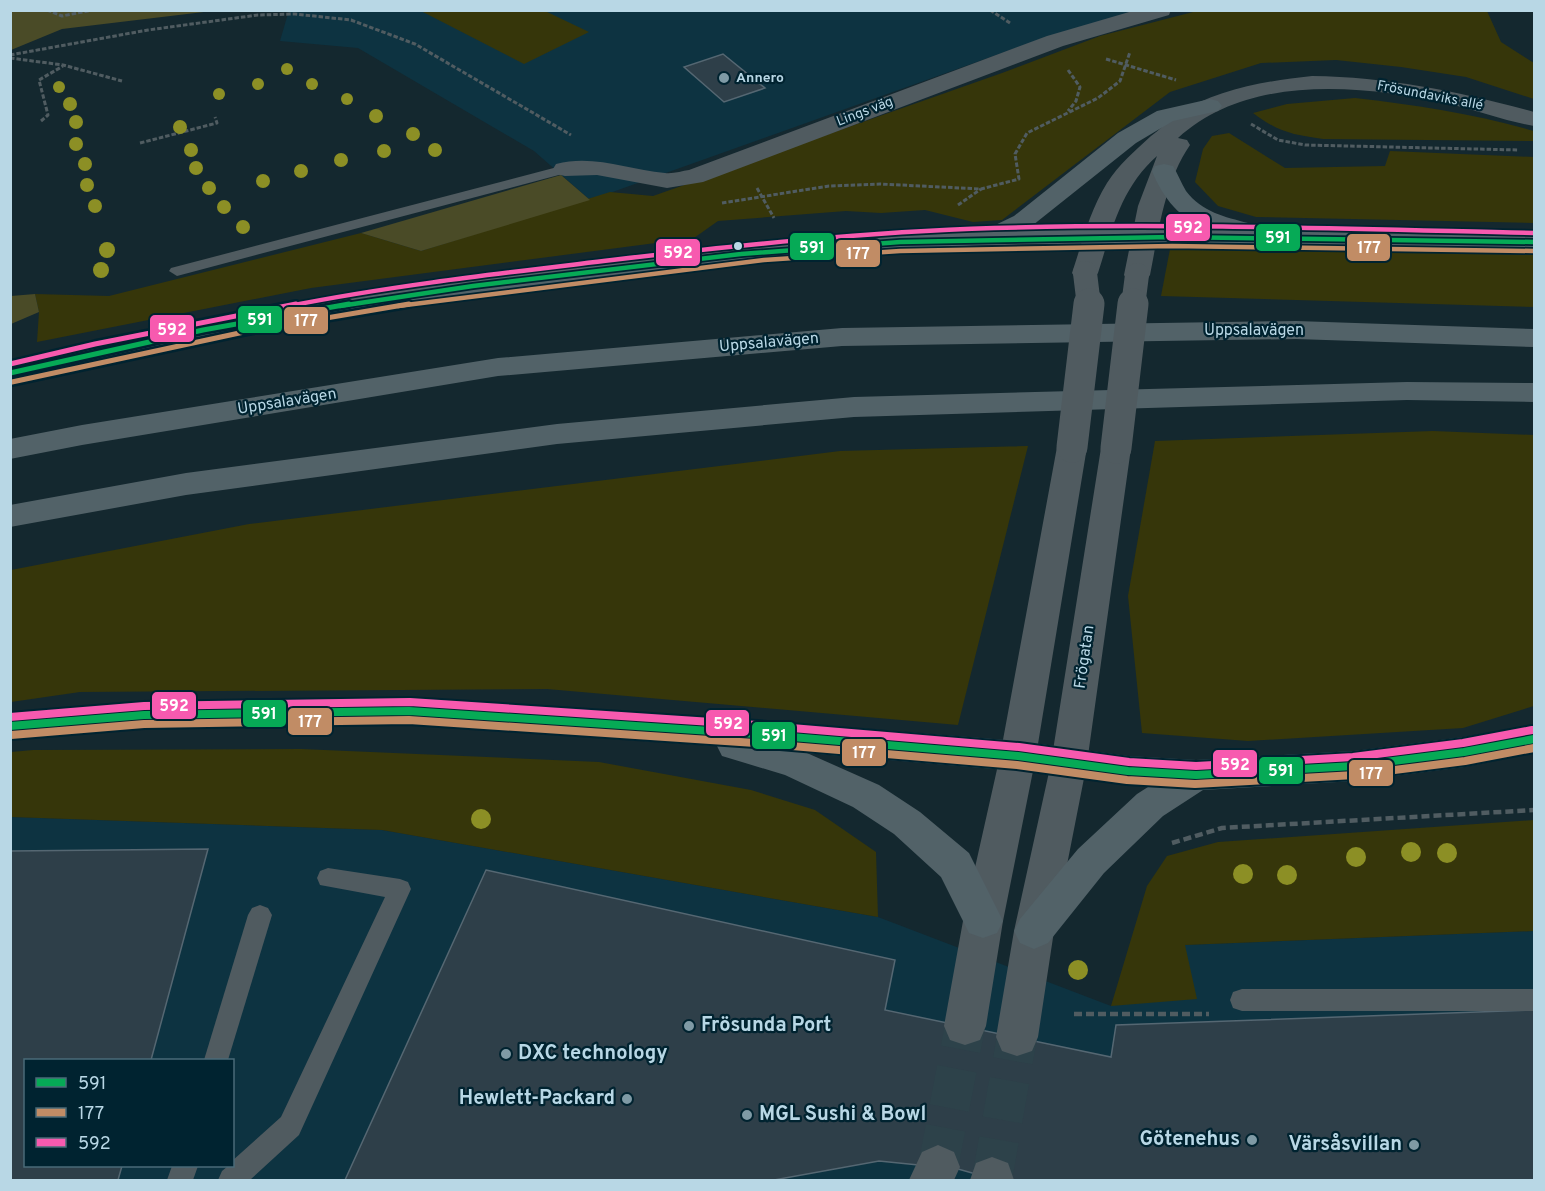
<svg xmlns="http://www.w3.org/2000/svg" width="1545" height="1191" font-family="Overpass,sans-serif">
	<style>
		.built { fill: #0d3341; fill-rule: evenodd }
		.green { fill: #36360a }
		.forest { fill: #4a4b27 }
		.building { fill: #2e3f49; stroke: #556772; stroke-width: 1.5 }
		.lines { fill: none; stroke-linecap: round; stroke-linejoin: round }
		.minor-tunnel { stroke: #2d424a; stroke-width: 40; stroke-dasharray: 40 20; stroke-linecap: butt }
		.path-far1 { stroke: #505c61; stroke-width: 3; stroke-dasharray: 4.5 2; stroke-linecap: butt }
		.path { stroke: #505c61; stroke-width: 4.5; stroke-dasharray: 8 4; stroke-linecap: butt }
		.service { fill: #505b60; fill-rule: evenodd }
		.minor { fill: #505b60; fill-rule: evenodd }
		.motorway { fill: #526268; fill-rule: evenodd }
		.minor-bridge-far1 { stroke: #505b60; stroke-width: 24 }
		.minor-bridge { stroke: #505b60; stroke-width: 31 }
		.bus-1-far2-casing { stroke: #002330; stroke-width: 8 }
		.bus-1-far1-casing { stroke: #002330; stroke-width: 10 }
		.bus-1-casing { stroke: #002330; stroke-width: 12 }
		.bus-2-far2-casing { stroke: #002330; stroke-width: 8 }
		.bus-2-far1-casing { stroke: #002330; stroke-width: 10 }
		.bus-2-casing { stroke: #002330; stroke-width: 12 }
		.bus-3-far2-casing { stroke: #002330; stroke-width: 8 }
		.bus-3-far1-casing { stroke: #002330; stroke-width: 10 }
		.bus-3-casing { stroke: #002330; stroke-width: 12 }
		.bus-1-far2 { stroke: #06aa56; stroke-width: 4.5 }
		.bus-1-far1 { stroke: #06aa56; stroke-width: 5 }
		.bus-1 { stroke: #06aa56; stroke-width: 8 }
		.bus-2-far2 { stroke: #c18c65; stroke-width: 4.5 }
		.bus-2-far1 { stroke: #c18c65; stroke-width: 5 }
		.bus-2 { stroke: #c18c65; stroke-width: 8 }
		.bus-3-far2 { stroke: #f75aaf; stroke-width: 4.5 }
		.bus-3-far1 { stroke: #f75aaf; stroke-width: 5 }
		.bus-3 { stroke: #f75aaf; stroke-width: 8 }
		.tree { fill: #8c8f25 }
		.poi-dot { fill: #7f9aa5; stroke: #002330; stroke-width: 2 }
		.bus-dot { fill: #b8d7e5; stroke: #002330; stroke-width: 2 }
		.labels { text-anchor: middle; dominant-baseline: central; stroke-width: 4.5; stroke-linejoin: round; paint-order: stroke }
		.far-poi-label { font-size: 14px; font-weight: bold; fill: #b8d7e5; stroke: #002330; text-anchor: start }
		.far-street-label { font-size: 14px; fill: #b8d7e5; stroke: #002330 }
		.street-label { font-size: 16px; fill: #b8d7e5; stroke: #002330 }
		.near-poi-label { font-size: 20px; font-weight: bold; fill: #b8d7e5; stroke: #002330; text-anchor: start }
		.line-badge { stroke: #002330; stroke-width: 2 }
		.badge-label { font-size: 16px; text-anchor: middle; font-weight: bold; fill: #fff }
	</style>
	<rect width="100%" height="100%" fill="#14282f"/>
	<g class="built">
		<polygon points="289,10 1145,11 1047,37 590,200 534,151 358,48 280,41"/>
		<path d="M11,817L382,830L878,917L1111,1006L1184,945L1534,931V1180H11ZM26,1060H232V1166H26Z"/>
	</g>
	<g class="green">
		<polygon points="421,11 545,11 589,32 524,64"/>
		<polygon points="1197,11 1487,11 1501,42 1534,63 1534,99 1466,77 1401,67 1336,60 1261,63 1170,92 1002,220 973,222 925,210 881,213 846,211 718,221 694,238 311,288 37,342 39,312 35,294 109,296 361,233 421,251 610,192 653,196 1002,73 1100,36"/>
		<path d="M1355,98C1416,105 1475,114 1534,131V141L1323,139C1293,135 1278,132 1253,113L1287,104Z"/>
		<polygon points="1229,133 1285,168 1385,166 1390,151 1534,157 1534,223 1256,217 1218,206 1195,182 1203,149 1212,136"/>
		<polygon points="1170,249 1534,254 1534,307 1161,296"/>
		<polygon points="1433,431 1534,435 1534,706 1463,728 1248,741 1142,733 1128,596 1155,441"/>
		<polygon points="1028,446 958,725 547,689 80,692 11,702 11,570 249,524 840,451"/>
		<polygon points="301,749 599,762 751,790 815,810 876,852 878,917 382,830 11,817 11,752 33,750"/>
		<polygon points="1534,820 1534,931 1185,945 1197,999 1111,1006 1147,886 1167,856 1218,842"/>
	</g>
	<g class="forest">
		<polygon points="11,10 212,10 212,11 62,29 11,50"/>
		<polygon points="561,175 590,200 421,251 361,233"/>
		<polygon points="35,294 39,312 11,324 11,296"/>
	</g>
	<g class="building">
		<polygon points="723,54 765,88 724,102 684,67"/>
		<polygon points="208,849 151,1060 26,1060 26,1166 122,1166 118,1180 10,1180 10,851"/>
		<polygon points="486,870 895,960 885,1010 1111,1057 1116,1025 1534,1010 1534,1180 997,1180 958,1169 879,1161 774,1180 345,1180"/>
	</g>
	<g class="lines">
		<g class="minor-tunnel">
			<polyline points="938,1167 965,1026"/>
			<polyline points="992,1179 1017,1037"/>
		</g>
		<g class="path-far1">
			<polyline points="47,10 62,16 93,10"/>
			<polyline points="990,10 1010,23"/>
			<polyline points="10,55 148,30 258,15 295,14 351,20 415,44 571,135"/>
			<polyline points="10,58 63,65 122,81"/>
			<polyline points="1106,59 1176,80"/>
			<polyline points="1068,70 1080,87 1076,101 1068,111"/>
			<polyline points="41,121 48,115 39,80 63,66"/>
			<polyline points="1251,124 1278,140 1305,145 1518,150"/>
			<polyline points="140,143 217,123 215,117"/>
			<polyline points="757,188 774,218"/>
			<polyline points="722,203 829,186 880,184 981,189 1019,179 1015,154 1027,133 1098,98 1120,81 1130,52"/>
			<polyline points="958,205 981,189"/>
		</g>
		<g class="path">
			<polyline points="1172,843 1222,828 1534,810"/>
			<polyline points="1074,1014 1209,1014"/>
		</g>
		<g class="service">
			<polygon points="565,165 570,166 572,169 570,172 177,276 169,271 171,268"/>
			<polygon points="328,868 400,879 408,882 411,889 299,1135 250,1180 218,1180 222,1171 228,1166 232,1166 232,1161 281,1117 385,897 320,885 317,878 320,871"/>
			<polygon points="260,905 268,908 272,915 228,1060 204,1060 248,915 252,908"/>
			<polygon points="1242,989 1534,989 1534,1011 1242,1011 1233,1008 1230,1000 1233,992"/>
			<polygon points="172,1166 198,1166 193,1180 167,1180"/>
		</g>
		<g class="minor">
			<path d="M1136,10H1171L1169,15L1063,46L703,182L667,188L597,175L565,176L556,174L553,169L556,164C594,154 628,170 665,173C673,174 682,171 689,170L1047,36Z"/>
			<path d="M1312,76C1389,77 1461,92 1534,112V126C1506,121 1478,111 1450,104C1364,85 1249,73 1178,138L1187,140L1190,145C1164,183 1159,230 1150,275L1146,281L1137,283L1128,281L1124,275L1138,206L1157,156C1121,188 1112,229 1098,273L1094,279L1085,281L1076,279L1072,273C1082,243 1090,210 1107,183C1119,164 1135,151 1151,136C1160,130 1167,121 1176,115C1217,89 1265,81 1312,76Z"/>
			<polygon points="1072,437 1083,440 1087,447 1036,756 1003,921 986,1026 980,1040 965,1045 950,1040 944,1026 963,921 1000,756 1057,447 1061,440"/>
			<polygon points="1116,438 1127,441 1131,448 1087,763 1054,931 1038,1037 1032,1051 1017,1056 1002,1051 996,1037 1014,931 1051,763 1101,448 1105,441"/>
			<polygon points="938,1145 954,1152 960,1167 954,1180 909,1180 922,1152"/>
			<polygon points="992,1157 1008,1163 1014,1180 970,1180 976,1163"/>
		</g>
		<g class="motorway">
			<path d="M1210,99L1218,101L1222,106L1218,111L1173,121L1136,143L1028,229H1209C1180,220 1163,198 1152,171L1155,166L1164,164L1173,166C1178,174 1181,183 1186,191C1202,212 1225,217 1248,223L1251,229L1534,234V250C1355,249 1175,240 995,245C873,248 754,261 633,275C529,287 424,300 320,317C216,335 113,358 10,382V364L97,344L319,301L528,271L805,239L987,229L1014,216L1118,133L1157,111Z"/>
			<polygon points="1296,321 1534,329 1534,347 1296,339 842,346 498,376 82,445 10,459 10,439 82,425 498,358 842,328"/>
			<polygon points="1407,382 1534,383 1534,402 1407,400 854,417 557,444 186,495 10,527 10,505 186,473 557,424 854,397"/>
			<polygon points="409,697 756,720 1018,741 1128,756 1196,760 1354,751 1464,737 1534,725 1534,753 1464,767 1354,781 1203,790 1163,816 1104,873 1048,943 1034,949 1020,943 1014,931 1020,919 1078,849 1137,794 1148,787 1018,771 807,753 879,785 920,812 969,853 1003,921 997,933 983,938 969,933 941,877 894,834 853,807 785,775 722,756 717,746 409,725 144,729 10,740 10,712 144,701"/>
		</g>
		<g class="minor-bridge-far1">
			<polyline points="1085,273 1089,306"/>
			<polyline points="1133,306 1137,275"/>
		</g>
		<g class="minor-bridge">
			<polyline points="1072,447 1089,304"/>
			<polyline points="1116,448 1133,304"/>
		</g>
		<defs>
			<polyline id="bus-1-far2" points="340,306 473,286 741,254 900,242 1172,237 1534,242"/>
			<polyline id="bus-1-far1" points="10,373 203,330 349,304"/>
			<polyline id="bus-1" points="10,726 144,715 409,711 756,734 1018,756 1128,771 1196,775 1354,766 1464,752 1534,739"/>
			<polyline id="bus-2-far2" points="398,306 764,260 900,251 1172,246 1534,251"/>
			<polyline id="bus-2-far1" points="12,382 244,332 409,304"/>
			<polyline id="bus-2" points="11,735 144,724 409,720 755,743 1017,765 1127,780 1195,784 1355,775 1465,761 1534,748"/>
			<path id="bus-3-far2" d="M289,306C395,285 504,273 612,260C739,245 866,232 994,228C1174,223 1354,229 1534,233"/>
			<polyline id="bus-3-far1" points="10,364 95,344 296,304"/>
			<polyline id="bus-3" points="10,717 144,706 410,702 757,725 1019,747 1129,762 1196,766 1353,757 1463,743 1532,730"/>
		</defs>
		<use href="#bus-1-far2" class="bus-1-far2-casing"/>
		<use href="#bus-1-far1" class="bus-1-far1-casing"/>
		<use href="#bus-1" class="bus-1-casing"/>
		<use href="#bus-2-far2" class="bus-2-far2-casing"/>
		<use href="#bus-2-far1" class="bus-2-far1-casing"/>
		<use href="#bus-2" class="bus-2-casing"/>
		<use href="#bus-3-far2" class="bus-3-far2-casing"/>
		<use href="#bus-3-far1" class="bus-3-far1-casing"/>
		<use href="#bus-3" class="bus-3-casing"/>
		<use href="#bus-1-far2" class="bus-1-far2"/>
		<use href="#bus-1-far1" class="bus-1-far1"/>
		<use href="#bus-1" class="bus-1"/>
		<use href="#bus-2-far2" class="bus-2-far2"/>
		<use href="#bus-2-far1" class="bus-2-far1"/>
		<use href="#bus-2" class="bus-2"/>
		<use href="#bus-3-far2" class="bus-3-far2"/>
		<use href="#bus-3-far1" class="bus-3-far1"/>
		<use href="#bus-3" class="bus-3"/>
	</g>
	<g class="tree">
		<circle cx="287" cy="69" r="6"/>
		<circle cx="258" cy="84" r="6"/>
		<circle cx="312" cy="84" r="6"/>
		<circle cx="59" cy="87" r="6"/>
		<circle cx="219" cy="94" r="6"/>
		<circle cx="347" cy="99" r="6"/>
		<circle cx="70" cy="104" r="7"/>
		<circle cx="376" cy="116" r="7"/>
		<circle cx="76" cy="122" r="7"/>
		<circle cx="180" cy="127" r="7"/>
		<circle cx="413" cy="134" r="7"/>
		<circle cx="76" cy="144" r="7"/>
		<circle cx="191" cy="150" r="7"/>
		<circle cx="435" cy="150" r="7"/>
		<circle cx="384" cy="151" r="7"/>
		<circle cx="341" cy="160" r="7"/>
		<circle cx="85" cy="164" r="7"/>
		<circle cx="196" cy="168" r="7"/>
		<circle cx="301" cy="171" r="7"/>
		<circle cx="263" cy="181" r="7"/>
		<circle cx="87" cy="185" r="7"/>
		<circle cx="209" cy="188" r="7"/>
		<circle cx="95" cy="206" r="7"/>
		<circle cx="224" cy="207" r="7"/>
		<circle cx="243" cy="227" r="7"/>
		<circle cx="107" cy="250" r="8"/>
		<circle cx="101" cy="270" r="8"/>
		<circle cx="481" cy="819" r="10"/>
		<circle cx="1411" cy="852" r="10"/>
		<circle cx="1447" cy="853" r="10"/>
		<circle cx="1356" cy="857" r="10"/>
		<circle cx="1243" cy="874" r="10"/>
		<circle cx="1287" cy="875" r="10"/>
		<circle cx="1078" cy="970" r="10"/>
	</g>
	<g class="poi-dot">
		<circle cx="724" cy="78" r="6"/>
		<circle cx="689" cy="1026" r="6"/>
		<circle cx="506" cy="1054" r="6"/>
		<circle cx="627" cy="1099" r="6"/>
		<circle cx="747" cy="1115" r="6"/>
		<circle cx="1252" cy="1140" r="6"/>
		<circle cx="1414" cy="1145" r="6"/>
	</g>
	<circle class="bus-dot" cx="738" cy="246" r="5"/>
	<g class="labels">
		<g class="far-poi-label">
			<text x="736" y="78">Annero</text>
		</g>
		<g class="far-street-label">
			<text transform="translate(1430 96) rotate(11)">Frösundaviks allé</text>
			<text transform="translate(865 112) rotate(-21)">Lings väg</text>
		</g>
		<g class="street-label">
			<text x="1254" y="331">Uppsalavägen</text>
			<text transform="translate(769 343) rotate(-5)">Uppsalavägen</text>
			<text transform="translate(287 402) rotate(-9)">Uppsalavägen</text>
			<text transform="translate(1085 657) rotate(-82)">Frögatan</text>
		</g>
		<g class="near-poi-label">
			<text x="701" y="1026">Frösunda Port</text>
			<text x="518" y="1054">DXC technology</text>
			<text x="615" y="1099" text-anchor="end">Hewlett-Packard</text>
			<text x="759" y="1115">MGL Sushi &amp; Bowl</text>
			<text x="1240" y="1140" text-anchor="end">Götenehus</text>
			<text x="1402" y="1145" text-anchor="end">Värsåsvillan</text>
		</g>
	</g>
	<g class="line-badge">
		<rect x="1165" y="213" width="46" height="29" rx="6" fill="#f75aaf"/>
		<rect x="1255" y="223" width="46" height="29" rx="6" fill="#06aa56"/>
		<rect x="789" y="232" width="46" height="29" rx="6" fill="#06aa56"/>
		<rect x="1346" y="233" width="45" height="29" rx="6" fill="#c18c65"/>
		<rect x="655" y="238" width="46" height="29" rx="6" fill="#f75aaf"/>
		<rect x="835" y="239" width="46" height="29" rx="6" fill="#c18c65"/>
		<rect x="237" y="305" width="46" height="29" rx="6" fill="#06aa56"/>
		<rect x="283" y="306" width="46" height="29" rx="6" fill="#c18c65"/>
		<rect x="149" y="314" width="46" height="29" rx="6" fill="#f75aaf"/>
		<rect x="151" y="691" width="46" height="29" rx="6" fill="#f75aaf"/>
		<rect x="242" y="699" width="45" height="29" rx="6" fill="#06aa56"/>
		<rect x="287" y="707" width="46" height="29" rx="6" fill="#c18c65"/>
		<rect x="705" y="709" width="45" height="28" rx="6" fill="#f75aaf"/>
		<rect x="751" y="721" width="45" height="29" rx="6" fill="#06aa56"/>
		<rect x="841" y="738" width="46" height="29" rx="6" fill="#c18c65"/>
		<rect x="1212" y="749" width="46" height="29" rx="6" fill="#f75aaf"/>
		<rect x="1258" y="756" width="46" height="29" rx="6" fill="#06aa56"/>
		<rect x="1348" y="759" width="46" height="28" rx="6" fill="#c18c65"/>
	</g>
	<g class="badge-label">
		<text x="1188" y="233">592</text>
		<text x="1278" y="243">591</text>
		<text x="812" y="253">591</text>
		<text x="1369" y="253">177</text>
		<text x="678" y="258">592</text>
		<text x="858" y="259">177</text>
		<text x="260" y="325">591</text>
		<text x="306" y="326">177</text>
		<text x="172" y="335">592</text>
		<text x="174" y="711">592</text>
		<text x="264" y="719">591</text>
		<text x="310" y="727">177</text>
		<text x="728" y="729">592</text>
		<text x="774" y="741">591</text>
		<text x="864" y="758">177</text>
		<text x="1235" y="770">592</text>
		<text x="1281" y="776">591</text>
		<text x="1371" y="779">177</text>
	</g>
	<rect width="1545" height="1191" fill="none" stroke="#b8d7e5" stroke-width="24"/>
	<rect x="24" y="1059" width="210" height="108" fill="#002330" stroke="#4a6b78" stroke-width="1.5"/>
	<rect x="36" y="1078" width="30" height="9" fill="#06aa56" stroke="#4a6b78" stroke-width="1.5"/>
	<text x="78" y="1089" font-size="18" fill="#b8d7e5">591</text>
	<rect x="36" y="1108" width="30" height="9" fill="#c18c65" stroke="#4a6b78" stroke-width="1.5"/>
	<text x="78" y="1119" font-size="18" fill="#b8d7e5">177</text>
	<rect x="36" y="1138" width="30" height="9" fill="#f75aaf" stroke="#4a6b78" stroke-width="1.5"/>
	<text x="78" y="1149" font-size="18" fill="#b8d7e5">592</text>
</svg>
